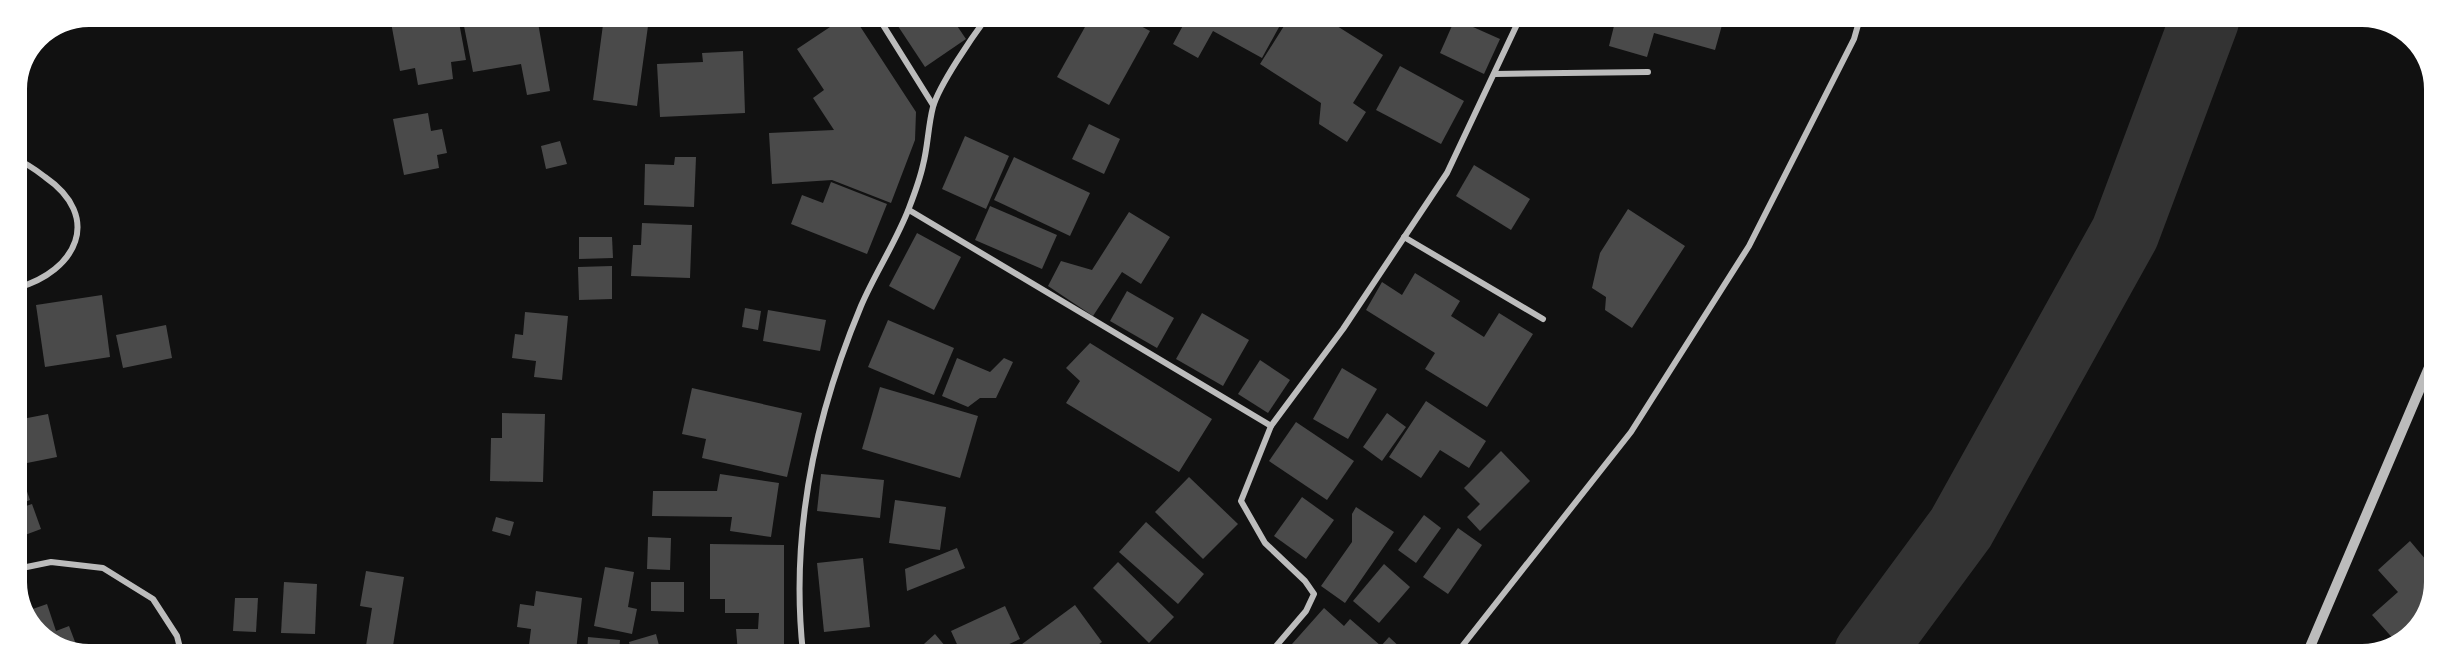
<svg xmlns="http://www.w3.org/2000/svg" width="2451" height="671" font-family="Inter,sans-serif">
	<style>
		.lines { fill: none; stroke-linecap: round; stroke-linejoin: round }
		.river { stroke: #333; stroke-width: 69 }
		.building { fill: #4a4a4a }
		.minor { stroke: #bcbcbc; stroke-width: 6 }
		.tertiary { stroke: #bcbcbc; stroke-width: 10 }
	</style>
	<rect width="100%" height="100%" fill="#111"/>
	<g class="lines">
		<polyline class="river" points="1868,654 1961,528 2125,233 2205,19"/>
	</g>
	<g class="building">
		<polygon points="390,17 458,17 466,60 451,62 453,79 418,85 415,68 400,71"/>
		<polygon points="483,17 537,17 550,91 527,95 521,64 473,72 464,26 484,22"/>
		<polygon points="604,17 626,17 626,23 648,26 637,106 593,100"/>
		<polygon points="634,17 660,17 658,24"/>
		<polygon points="845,17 854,17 916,112 915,140 891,203 832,180 772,184 769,133 834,130 813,98 824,90 797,49"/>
		<polygon points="892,17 951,17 966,39 925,67"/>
		<polygon points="1090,18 1126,18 1150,31 1109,105 1057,77"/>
		<polygon points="1187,18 1284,18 1262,58 1213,31 1198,58 1173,44"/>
		<polygon points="1289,18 1342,18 1337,26 1383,55 1353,103 1366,112 1347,142 1319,124 1321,103 1260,64"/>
		<polygon points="1616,18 1724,18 1715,50 1654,33 1647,57 1609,46"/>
		<polygon points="1455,19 1500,39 1484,74 1440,53"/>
		<polygon points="743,51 745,113 660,117 657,64 703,62 702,53"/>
		<polygon points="1400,66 1464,101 1441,144 1376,110"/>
		<polygon points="428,113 431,131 442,129 447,153 437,155 439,168 404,175 393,119"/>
		<polygon points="1089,124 1120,139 1104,174 1072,159"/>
		<polygon points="965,136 1009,156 986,209 942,189"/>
		<polygon points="560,141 567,164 546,169 541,146"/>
		<polygon points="675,157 696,157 694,207 644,205 645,164 674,165"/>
		<polygon points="1014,157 1090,193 1070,236 994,200"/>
		<polygon points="1474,165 1530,199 1511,230 1456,196"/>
		<polygon points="831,182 887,204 867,254 791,224 802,195 823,203"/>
		<polygon points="990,206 1057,235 1042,269 975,240"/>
		<polygon points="1628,209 1685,246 1632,328 1605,310 1606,297 1592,288 1600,253"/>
		<polygon points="1129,212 1170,237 1141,284 1122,272 1093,316 1048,286 1061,261 1092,270"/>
		<polygon points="642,223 692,225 690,278 631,276 633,245 641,245"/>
		<polygon points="917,233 961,257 934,310 889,286"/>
		<polygon points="579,237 612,237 613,258 579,259"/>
		<polygon points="612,266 612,299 579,300 578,267"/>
		<polygon points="1415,273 1460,301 1451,316 1484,337 1499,313 1533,334 1487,407 1425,369 1435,353 1366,310 1382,282 1402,295"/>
		<polygon points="1127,291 1174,318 1157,348 1110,321"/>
		<polygon points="102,295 110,357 45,367 36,305"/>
		<polygon points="745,308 761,311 758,330 742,327"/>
		<polygon points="768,310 826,320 820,351 763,341"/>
		<polygon points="525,312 568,316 562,380 534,377 536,361 512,358 515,334 523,335"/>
		<polygon points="1202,313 1249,340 1223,386 1176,359"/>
		<polygon points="888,320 954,348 934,395 868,367"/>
		<polygon points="166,325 172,358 123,368 116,335"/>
		<polygon points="1090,343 1212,419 1179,472 1066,403 1080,381 1066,368"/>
		<polygon points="957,358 990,372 1004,358 1013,362 996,398 980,398 968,407 942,396"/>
		<polygon points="1260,360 1290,380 1268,413 1238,394"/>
		<polygon points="1342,368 1377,389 1348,439 1313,419"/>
		<polygon points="880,387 978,416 960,478 862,449"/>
		<polygon points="692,388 802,413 787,477 702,458 706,439 682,434"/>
		<polygon points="1426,401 1486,441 1469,468 1440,450 1421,478 1389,457"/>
		<polygon points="502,413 545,414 543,482 490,481 491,438 502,438"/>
		<polygon points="1387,413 1406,427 1382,461 1363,447"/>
		<polygon points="48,414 57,457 17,465 17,420"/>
		<polygon points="1296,422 1354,461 1327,500 1269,461"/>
		<polygon points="1501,451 1530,481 1480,531 1467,517 1480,504 1464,488"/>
		<polygon points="720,474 779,483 771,537 730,531 732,517 652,516 653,491 717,491"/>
		<polygon points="821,474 884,480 880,518 817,511"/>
		<polygon points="1189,477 1238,524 1203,559 1155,512"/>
		<polygon points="23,480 30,500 17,505 17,482"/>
		<polygon points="1302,497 1334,520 1306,559 1274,536"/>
		<polygon points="895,500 946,507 940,550 889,543"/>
		<polygon points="32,504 41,529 17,538 17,509"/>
		<polygon points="1356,507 1394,532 1345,603 1321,586 1352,542 1352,514"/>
		<polygon points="1424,515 1441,528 1416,563 1398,550"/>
		<polygon points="496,517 514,522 510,536 492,531"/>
		<polygon points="1146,522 1204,574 1178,604 1119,552"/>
		<polygon points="1458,528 1482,545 1448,594 1423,577"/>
		<polygon points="648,537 671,538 670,570 647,569"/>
		<polygon points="2410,541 2432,567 2432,601 2420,611 2423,614 2407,639 2397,643 2372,615 2398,592 2378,570"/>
		<polygon points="710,544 784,545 784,653 738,653 736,629 758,629 759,613 725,613 725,599 710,599"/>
		<polygon points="957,548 965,568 907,591 905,569"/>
		<polygon points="863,558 870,627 824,632 817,563"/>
		<polygon points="1118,562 1174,617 1149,643 1093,588"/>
		<polygon points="1384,564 1410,587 1379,623 1353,601"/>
		<polygon points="605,567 634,572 628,607 637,609 632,634 594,626"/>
		<polygon points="366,571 404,577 392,652 365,652 372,608 360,606"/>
		<polygon points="284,582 317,584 315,634 281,633"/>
		<polygon points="651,582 684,582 684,612 651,611"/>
		<polygon points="536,591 582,598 576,651 529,645 531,629 517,627 520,604 534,606"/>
		<polygon points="235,598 258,598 256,632 233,631"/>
		<polygon points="47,604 56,631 69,626 77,647 67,650 34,630 27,611"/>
		<polygon points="1075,605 1102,642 1087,653 1016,653 1014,650"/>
		<polygon points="1005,606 1020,639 990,653 961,653 951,631"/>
		<polygon points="1324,608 1344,626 1350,619 1381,646 1389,637 1403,650 1399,653 1284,653"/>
		<polygon points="656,634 661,653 632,653 629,642"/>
		<polygon points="935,634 951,653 914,653"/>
		<polygon points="588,637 620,640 619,653 587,653"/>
		<polygon points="258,646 311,649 311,652 258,652"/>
	</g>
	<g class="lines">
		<g class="minor">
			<polyline points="878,17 933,105"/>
			<polyline points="1495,74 1648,72"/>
			<path d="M17,160C27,163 36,170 45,177C103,217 77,271 17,288"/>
			<polyline points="909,210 1271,426"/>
			<polyline points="1404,237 1543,319"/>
			<polyline points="17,569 51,562 103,568 153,599 177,636 181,652"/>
			<path d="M803,653C790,534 815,416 861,306C875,273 896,242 909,208C914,195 920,179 923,165C928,146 928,126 933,107C939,85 973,36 987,17"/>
			<polyline points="1270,653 1306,611 1314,594 1305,581 1265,543 1241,501 1271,426 1343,329 1447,173 1520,18"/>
			<polyline points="1456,654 1631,432 1749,246 1854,39 1860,18"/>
		</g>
		<polyline class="tertiary" points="2307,654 2433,358"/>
	</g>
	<path d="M0 0H2451V671H0ZM89 27H2362A62 62 0 0 1 2424 89V582A62 62 0 0 1 2362 644H89A62 62 0 0 1 27 582V89A62 62 0 0 1 89 27Z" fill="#fff" fill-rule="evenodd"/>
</svg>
